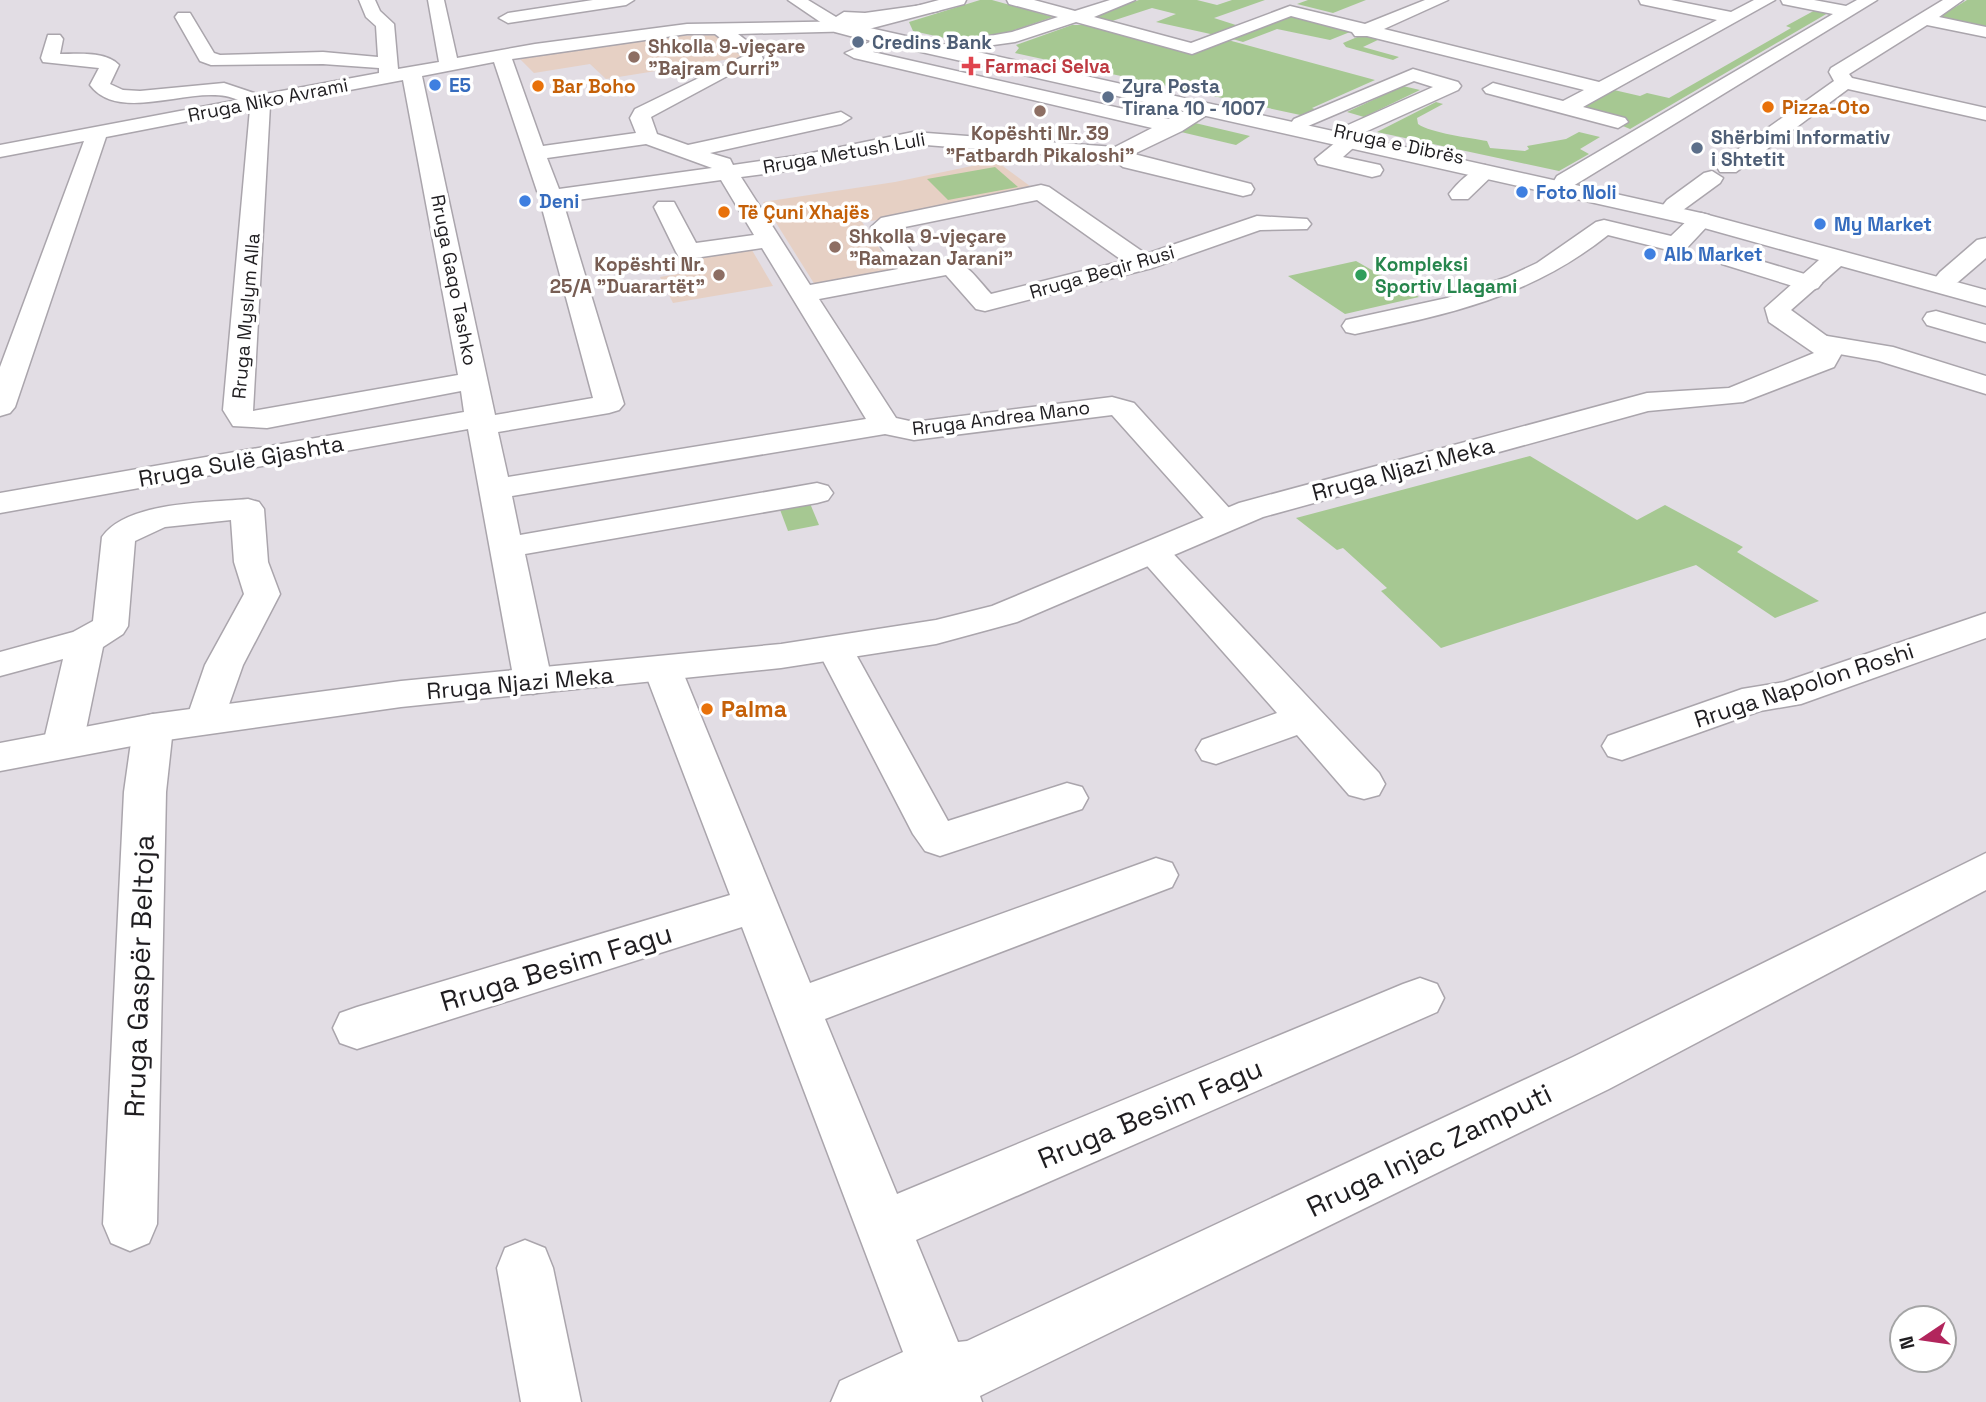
<svg xmlns="http://www.w3.org/2000/svg" width="1986" height="1402" font-family="'Space Grotesk',sans-serif">
	<style>
		.education { fill: #e6d0c4 }
		.green { fill: #a6c892 }
		.lines { fill: none; stroke-linecap: round; stroke-linejoin: round }
		.minor-casing { stroke: #aaa5ac; stroke-width: 3 }
		.major-casing { stroke: #aaa5ac; stroke-width: 3 }
		.minor { fill: #fff; fill-rule: evenodd }
		.major { fill: #fff; fill-rule: evenodd }
		.service-dot { fill: #5c6f8a; stroke: #fff; stroke-width: 2.5 }
		.education-dot { fill: #8d6e63; stroke: #fff; stroke-width: 2.5 }
		.health-dot { fill: #e0444e; stroke: #fff; stroke-width: 2.5 }
		.shop-dot { fill: #3f7fe0; stroke: #fff; stroke-width: 2.5 }
		.food-dot { fill: #e8710a; stroke: #fff; stroke-width: 2.5 }
		.leisure-dot { fill: #2e9e5b; stroke: #fff; stroke-width: 2.5 }
		.labels { text-anchor: middle; dominant-baseline: central; stroke-width: 7; stroke-linejoin: round; paint-order: stroke }
		.far-service-label { font-size: 19px; font-weight: bold; fill: #4e5e75; stroke: #fff; text-anchor: start }
		.far-education-label { font-size: 19px; font-weight: bold; fill: #785e54; stroke: #fff; text-anchor: start }
		.far-health-label { font-size: 19px; font-weight: bold; fill: #be3a42; stroke: #fff; text-anchor: start }
		.far-shop-label { font-size: 19px; font-weight: bold; fill: #366cbe; stroke: #fff; text-anchor: start }
		.far-food-label { font-size: 19px; font-weight: bold; fill: #c56008; stroke: #fff; text-anchor: start }
		.far-street-label { font-size: 19px; fill: #1f1d20; stroke: #fff }
		.far-leisure-label { font-size: 19px; font-weight: bold; fill: #27864d; stroke: #fff; text-anchor: start }
		.street-label { font-size: 23px; fill: #1f1d20; stroke: #fff }
		.food-label { font-size: 23px; font-weight: bold; fill: #c56008; stroke: #fff; text-anchor: start }
		.near-street-label { font-size: 28px; fill: #1f1d20; stroke: #fff }
	</style>
	<rect width="100%" height="100%" fill="#e2dde4"/>
	<g class="education">
		<polygon points="721,35 749,56 606,79 590,64 534,73 519,58 664,36"/>
		<polygon points="996,161 1034,189 909,216 862,222 895,272 815,285 763,202 895,182"/>
		<polygon points="749,245 773,286 673,303 660,277 684,273 677,257"/>
	</g>
	<g class="green">
		<polygon points="980,0 992,0 1053,17 994,37 958,41 913,31 909,22"/>
		<polygon points="1139,0 1197,0 1217,5 1232,0 1265,0 1214,18 1239,26 1215,35 1156,22 1176,14 1152,8 1106,23 1098,21 1095,15"/>
		<polygon points="1308,0 1366,0 1333,13 1297,4"/>
		<polygon points="1967,0 1986,0 1986,30 1934,20"/>
		<polygon points="1819,8 1828,13 1630,129 1587,111 1583,106 1614,90 1640,96 1647,93 1669,98 1779,35 1791,28 1786,26"/>
		<polygon points="1288,16 1300,16 1347,28 1350,32 1330,40 1277,29 1243,42 1229,38"/>
		<polygon points="1072,25 1089,25 1191,54 1228,40 1375,80 1312,108 1320,111 1305,116 1015,53 1019,48 1016,45"/>
		<polygon points="1362,35 1382,38 1363,47 1399,57 1393,60 1346,47 1343,43"/>
		<polygon points="1403,86 1420,90 1364,117 1347,112"/>
		<path d="M1436,102L1443,104L1417,118L1418,124C1431,133 1470,138 1487,141L1490,148L1525,151L1529,149L1527,146L1566,139L1579,132L1600,137L1580,149L1589,154L1559,171L1377,132Z"/>
		<polygon points="1195,123 1250,136 1236,145 1181,132"/>
		<polygon points="995,167 1018,187 948,200 927,179"/>
		<polygon points="1356,261 1419,297 1345,314 1288,276"/>
		<polygon points="1530,456 1637,520 1665,505 1743,547 1737,552 1819,601 1775,618 1696,565 1441,648 1381,591 1387,588 1343,548 1337,550 1296,518"/>
		<polygon points="809,501 819,525 788,531 779,507"/>
	</g>
	<g class="lines">
		<defs>
			<g id="minor">
				<path d="M359,0H375L380,11L394,24L398,69L439,62L428,0H444L457,58L535,44L687,24L860,21L939,0H966L964,4L861,31L738,34L760,51L763,59L761,63L731,74L651,117L657,134L688,145L841,112L851,118L841,124L710,153L730,159L733,165L802,155L913,132L1115,147L1152,128L854,58L845,53L888,34L897,39L873,52L1168,119L1196,105H1210L1213,109L1210,113L1182,131L1134,154L1251,184L1254,189L1251,194L1243,196L1123,167L1114,160L913,144L802,169L741,177L810,285L898,269L873,236L871,227L881,218L1041,185L1049,187L1146,254L1257,216L1307,219L1311,224L1307,229L1260,230L1152,268L985,311L976,309L946,275L819,299L896,418L914,422L1112,397L1134,403L1240,520L1236,527L1224,530L1212,527L1112,415L914,440L885,434L512,496L520,535L817,483L828,486L833,493L828,500L817,503L525,554L552,681L546,690L533,694L520,690L514,681L468,429L0,513V493L464,412L461,391L267,428L233,426L223,410L250,109L106,137L15,407L10,413L0,416V367L84,141L0,157V145L238,100C198,81 121,126 90,85L99,68L43,62L41,58L48,35H60L63,39L60,54C78,54 106,51 119,65L110,84L123,90L140,91L224,83L260,95L379,73V68L323,64L211,65L200,61L175,17L178,13H190L214,53L220,55L323,52L378,57L376,26L366,17ZM687,34H715L744,56L635,109L630,118L636,133L543,146L512,59ZM494,62L539,197L593,398L495,415L422,76ZM403,80L458,375L253,411L270,105ZM646,144L712,168L559,189L547,158ZM721,180L754,235L696,243L674,202H658L654,207L676,252L679,257L688,259L762,248L866,419L508,477L498,432L609,413L619,410L624,404L563,202ZM1037,200L1123,261L991,294C963,262 964,257 921,265L895,229Z"/>
				<polygon points="593,0 634,0 626,5 508,23 499,18 508,13"/>
				<polygon points="1007,0 1034,0 1075,11 1110,0 1135,0 1094,17 1191,43 1290,6 1365,24 1425,0 1448,0 1384,29 1599,82 1717,20 1641,4 1639,0 1671,0 1731,12 1754,0 1775,0 1583,107 1625,118 1628,122 1618,128 1486,93 1483,89 1493,83 1563,101 1584,90 1367,36 1355,36 1352,32 1291,16 1192,54 1076,22 1015,42 950,51 947,47 950,43 1012,32 1058,17 1009,4"/>
				<polygon points="1781,0 1814,0 1846,6 1857,0 1877,0 1573,186 1557,186 1554,181 1557,176 1833,14 1783,4"/>
				<polygon points="1943,0 1963,0 1939,17 1986,27 1986,37 1927,25 1849,74 1852,78 1986,108 1986,120 1848,89 1736,172 1720,172 1717,167 1720,162 1834,81 1829,72 1831,68"/>
				<polygon points="1413,69 1458,82 1461,86 1458,90 1354,137 1360,142 1343,157 1380,165 1383,170 1380,175 1372,177 1318,164 1315,159 1341,138 1336,133 1339,129 1433,87 1414,81 1301,129 1291,123 1294,119"/>
				<path d="M1485,165L1496,172L1468,199H1452L1449,194C1457,183 1472,169 1485,165Z"/>
				<polygon points="1712,171 1723,178 1720,183 1683,210 1667,210 1663,205 1667,200 1704,173"/>
				<path d="M1701,213L1709,215L1713,220L1685,250L1676,252L1608,235C1530,297 1450,314 1355,334L1346,332L1342,326L1346,320L1447,298L1507,277L1537,263L1596,222L1604,220L1671,236L1693,215Z"/>
				<polygon points="1986,238 1986,258 1958,282 1940,282 1936,277 1940,272 1977,240"/>
				<polygon points="1731,252 1818,278 1822,283 1818,288 1809,291 1722,264 1719,259 1722,254"/>
				<polygon points="1936,311 1986,325 1986,342 1927,325 1923,319 1927,313"/>
				<polygon points="1821,335 1893,347 1986,376 1986,394 1879,361 1811,349 1807,343 1811,337"/>
				<path d="M248,499L259,502L264,509L268,562L280,594L243,665L220,730L206,734L192,730L186,720L205,665L244,594L234,562L231,520L165,527L135,541L128,626L123,634L103,647L83,744L77,754L63,758L49,754L43,744L63,659L0,676V652L73,632L93,621L102,537C127,501 208,503 248,499Z"/>
				<polygon points="1153,542 1165,545 1379,773 1385,784 1379,795 1364,799 1349,795 1297,735 1216,764 1202,760 1196,750 1202,740 1277,713 1141,559 1136,552 1141,545"/>
				<polygon points="1986,613 1986,638 1801,704 1760,711 1622,760 1608,756 1602,746 1608,736 1742,689 1784,682"/>
				<polygon points="835,637 848,640 853,649 948,821 1067,783 1082,787 1088,798 1082,809 940,856 925,851 913,834 817,649 822,640"/>
				<polygon points="663,658 676,661 682,670 810,983 1156,858 1172,863 1178,875 1172,887 825,1019 897,1194 1403,984 1420,978 1437,984 1444,998 1437,1012 916,1240 958,1342 967,1341 1573,1057 1986,853 1986,890 1609,1089 980,1396 982,1402 831,1402 840,1381 903,1352 742,927 357,1049 340,1043 333,1028 340,1013 357,1007 730,895 644,670 650,661"/>
				<polygon points="153,714 167,718 173,728 166,792 157,1224 149,1243 130,1251 111,1243 103,1224 124,792 133,728 139,718"/>
				<polygon points="525,1240 545,1248 553,1268 581,1402 521,1402 497,1268 505,1248"/>
			</g>
			<polygon id="major" points="788,0 808,0 836,17 844,12 865,13 944,2 946,6 938,11 865,23 843,22 1701,213 1986,290 1986,306 1841,266 1791,310 1839,345 1843,351 1834,367 1743,402 1648,411 1263,517 1017,622 936,644 781,668 401,707 153,742 0,771 0,743 153,714 401,681 781,644 936,620 992,606 1239,503 1647,393 1729,388 1814,353 1769,322 1765,308 1819,260 1697,226 850,36 835,32"/>
		</defs>
		<use href="#minor" class="minor-casing"/>
		<use href="#major" class="major-casing"/>
		<use href="#minor" class="minor"/>
		<use href="#major" class="major"/>
	</g>
	<g class="service-dot">
		<circle cx="858" cy="42" r="7"/>
		<circle cx="1108" cy="97" r="7"/>
		<circle cx="1697" cy="148" r="7"/>
	</g>
	<g class="education-dot">
		<circle cx="634" cy="57" r="7"/>
		<circle cx="1040" cy="111" r="7"/>
		<circle cx="835" cy="247" r="7"/>
		<circle cx="719" cy="275" r="7"/>
	</g>
	<path class="health-dot" d="M967.5 55.5h7v7h7v7h-7v7h-7v-7h-7v-7h7z"/>
	<g class="shop-dot">
		<circle cx="435" cy="85" r="7"/>
		<circle cx="1522" cy="192" r="7"/>
		<circle cx="525" cy="201" r="7"/>
		<circle cx="1820" cy="224" r="7"/>
		<circle cx="1650" cy="254" r="7"/>
	</g>
	<g class="food-dot">
		<circle cx="538" cy="86" r="7"/>
		<circle cx="1768" cy="107" r="7"/>
		<circle cx="724" cy="212" r="7"/>
		<circle cx="707" cy="709" r="7"/>
	</g>
	<circle class="leisure-dot" cx="1361" cy="275" r="7"/>
	<g class="labels">
		<g class="far-service-label">
			<text x="872" y="42">Credins Bank</text>
			<text x="1122" y="86">Zyra Posta<tspan x="1122" dy="22">Tirana 10 - 1007</tspan></text>
			<text x="1711" y="137">Shërbimi Informativ<tspan x="1711" dy="22">i Shtetit</tspan></text>
		</g>
		<g class="far-education-label">
			<text x="648" y="46">Shkolla 9-vjeçare<tspan x="648" dy="22">"Bajram Curri"</tspan></text>
			<text x="1040" y="133" text-anchor="middle">Kopështi Nr. 39<tspan x="1040" dy="22">"Fatbardh Pikaloshi"</tspan></text>
			<text x="849" y="236">Shkolla 9-vjeçare<tspan x="849" dy="22">"Ramazan Jarani"</tspan></text>
			<text x="705" y="264" text-anchor="end">Kopështi Nr.<tspan x="705" dy="22">25/A "Duarartët"</tspan></text>
		</g>
		<g class="far-health-label">
			<text x="985" y="66">Farmaci Selva</text>
		</g>
		<g class="far-shop-label">
			<text x="449" y="85">E5</text>
			<text x="1536" y="192">Foto Noli</text>
			<text x="539" y="201">Deni</text>
			<text x="1834" y="224">My Market</text>
			<text x="1664" y="254">Alb Market</text>
		</g>
		<g class="far-food-label">
			<text x="552" y="86">Bar Boho</text>
			<text x="1782" y="107">Pizza-Oto</text>
			<text x="738" y="212">Të Çuni Xhajës</text>
		</g>
		<g class="far-street-label">
			<text transform="translate(268 100) rotate(-11)">Rruga Niko Avrami</text>
			<text transform="translate(1399 144) rotate(12)">Rruga e Dibrës</text>
			<text transform="translate(844 153) rotate(-10)">Rruga Metush Luli</text>
			<text transform="translate(1102 272) rotate(-16)">Rruga Beqir Rusi</text>
			<text transform="translate(454 280) rotate(79)">Rruga Gaqo Tashko</text>
			<text transform="translate(246 316) rotate(-85)">Rruga Myslym Alla</text>
			<text transform="translate(1001 418) rotate(-7)">Rruga Andrea Mano</text>
		</g>
		<g class="far-leisure-label">
			<text x="1375" y="264">Kompleksi<tspan x="1375" dy="22">Sportiv Llagami</tspan></text>
		</g>
		<g class="street-label">
			<text transform="translate(241 461) rotate(-10)">Rruga Sulë Gjashta</text>
			<text transform="translate(1403 469) rotate(-15)">Rruga Njazi Meka</text>
			<text transform="translate(520 683) rotate(-5)">Rruga Njazi Meka</text>
			<text transform="translate(1804 685) rotate(-18)">Rruga Napolon Roshi</text>
		</g>
		<g class="food-label">
			<text x="721" y="709">Palma</text>
		</g>
		<g class="near-street-label">
			<text transform="translate(556 967) rotate(-17)">Rruga Besim Fagu</text>
			<text transform="translate(139 976) rotate(-88)">Rruga Gaspër Beltoja</text>
			<text transform="translate(1150 1113) rotate(-23)">Rruga Besim Fagu</text>
			<text transform="translate(1429 1150) rotate(-26)">Rruga Injac Zamputi</text>
		</g>
	</g>
	<g transform="translate(1923 1339) rotate(257)"><circle r="33" fill="#ffffff" stroke="#a5a5a6" stroke-width="2"/>
	<path d="M0-5L12 26L0 18L-12 26Z" fill="#b2255c"/>
	<text y="-10" font-size="19" font-weight="bold" text-anchor="middle" fill="#1f1d20">N</text>
	</g>
</svg>
